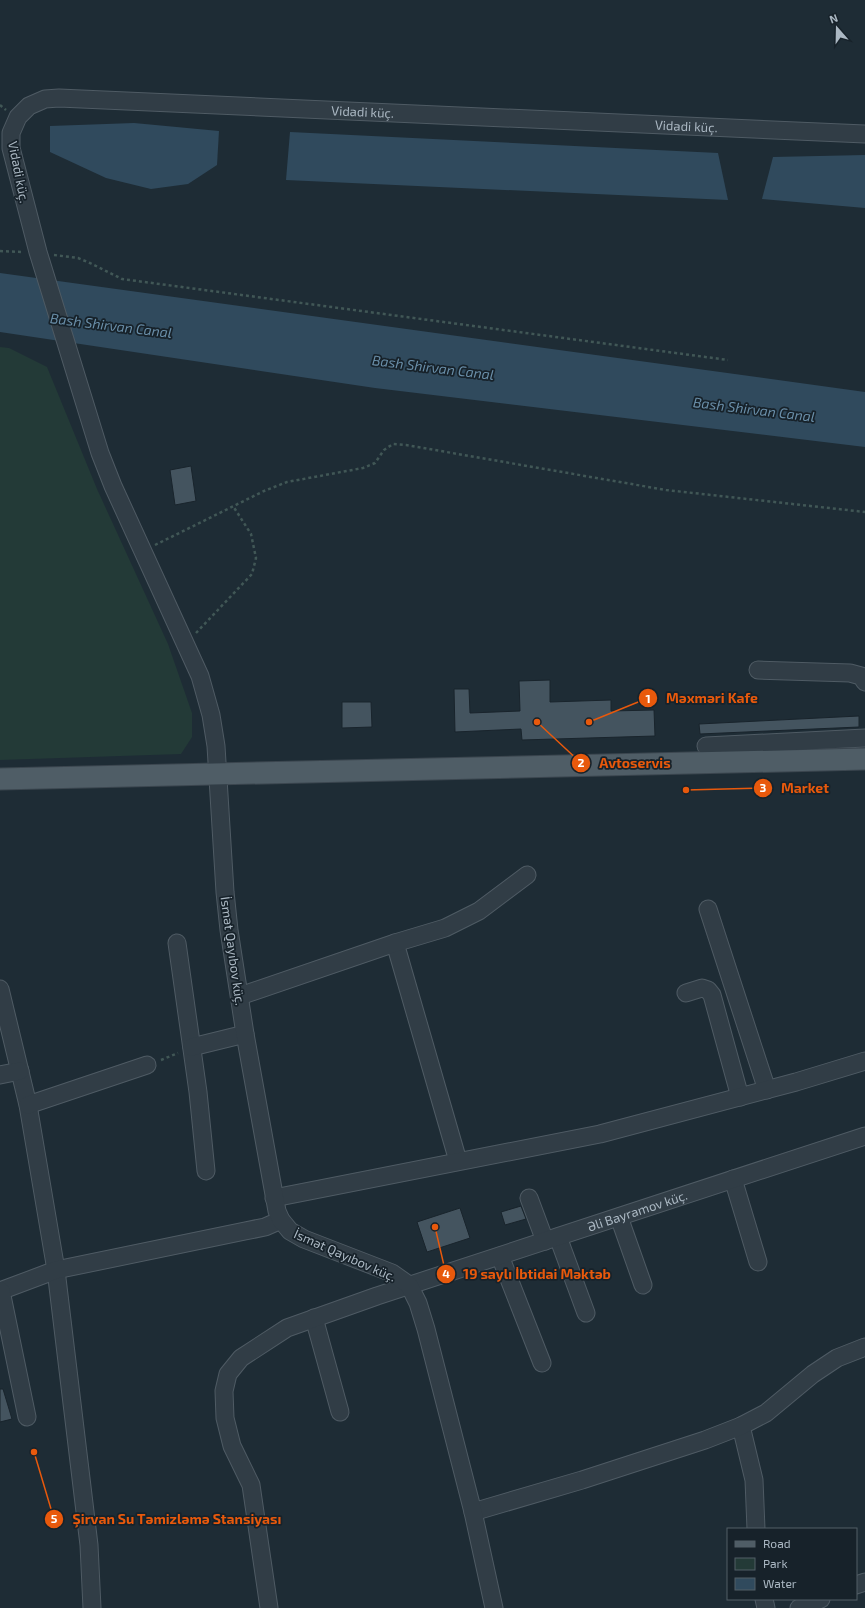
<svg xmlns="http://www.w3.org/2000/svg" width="865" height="1608" font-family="'Exo 2',sans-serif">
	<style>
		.green { fill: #233a37 }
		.water { fill: #304a5d }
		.building { fill: #44545f; stroke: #19242c }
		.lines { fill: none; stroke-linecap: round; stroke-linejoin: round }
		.minor-casing { stroke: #4f5b64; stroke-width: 19 }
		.major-casing { stroke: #3b464f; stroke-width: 23 }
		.path { stroke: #415756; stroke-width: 2.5; stroke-dasharray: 3 3; stroke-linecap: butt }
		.minor { stroke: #313d46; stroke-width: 17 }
		.major { stroke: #4f5d66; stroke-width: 21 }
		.labels { text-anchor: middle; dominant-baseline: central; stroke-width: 3.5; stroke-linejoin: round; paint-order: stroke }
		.street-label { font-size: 13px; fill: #abb8c3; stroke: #17222a }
		.water-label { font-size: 14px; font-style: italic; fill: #6a8fa9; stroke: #17222a }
		.leader { fill: none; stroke: #e8590c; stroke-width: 1.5 }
		.callout-dot { fill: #e8590c; stroke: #17222a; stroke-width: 1.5 }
		.mark-label { font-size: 12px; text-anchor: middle; font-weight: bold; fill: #fff }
		.callout-label { font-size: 14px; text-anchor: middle; font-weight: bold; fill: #e8590c; stroke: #17222a; stroke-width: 3.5; stroke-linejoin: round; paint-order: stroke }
	</style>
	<rect width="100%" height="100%" fill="#1e2c35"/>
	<polygon class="green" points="0,347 9,348 47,367 97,489 168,644 192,713 192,737 181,754 0,760"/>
	<g class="water">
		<polygon points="134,123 219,131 217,165 188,184 151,189 106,178 50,152 50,126"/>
		<polygon points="290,132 718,153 728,200 286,180"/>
		<polygon points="865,155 865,208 762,199 773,157"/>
		<polygon points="0,273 865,392 865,447 375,388 0,332"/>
	</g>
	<g class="building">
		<polygon points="191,466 196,501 175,505 170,470"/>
		<polygon points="550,680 550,702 611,700 611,711 654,710 655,736 522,740 521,729 455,732 454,689 469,689 470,713 520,711 519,681"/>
		<polygon points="342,702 371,702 372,727 342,728"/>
		<polygon points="859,716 859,727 700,734 699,724"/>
		<polygon points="521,1206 526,1219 505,1225 501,1212"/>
		<polygon points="460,1208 470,1238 427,1252 417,1222"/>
		<polygon points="0,1389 3,1389 12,1419 0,1422"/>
	</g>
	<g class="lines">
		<defs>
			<g id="minor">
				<polyline points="758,670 850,673 861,676 865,682"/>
				<polyline points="706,746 865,738"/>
				<polyline points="708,909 767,1090"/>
				<polyline points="177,943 198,1092 206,1171"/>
				<polyline points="395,943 458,1161"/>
				<polyline points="0,989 28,1105 56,1270 89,1545 92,1608"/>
				<polyline points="686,993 702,988 708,990 712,995 740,1097"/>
				<polyline points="240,996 395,943 445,928 479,911 527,875"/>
				<polyline points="192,1047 245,1034"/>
				<polyline points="0,1075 20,1071"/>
				<polyline points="28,1105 147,1065"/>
				<polyline points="733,1179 758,1262"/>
				<polyline points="274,1198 600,1134 796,1082 865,1061"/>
				<polyline points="529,1198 545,1241"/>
				<polyline points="619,1217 643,1285"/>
				<polyline points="558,1237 586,1313"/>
				<polyline points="500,1256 542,1363"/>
				<polyline points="0,1291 56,1270 245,1231 265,1227 281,1220"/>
				<polyline points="1,1291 27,1417"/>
				<polyline points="314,1318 340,1412"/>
				<polyline points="741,1426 754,1480 756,1529"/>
				<polyline points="473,1512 582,1480 705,1440 741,1426 766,1413 813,1374 837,1358 865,1347"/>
				<polyline points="856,1585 865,1582"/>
				<polyline points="764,1599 766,1608"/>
				<path id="s1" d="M269,1608L251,1485L232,1446L225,1418L224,1391L228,1374L241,1358L287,1328L377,1296L865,1136"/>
				<path id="s2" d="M494,1608L473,1512L426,1329L418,1303L409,1285L392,1273L304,1239L290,1231L281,1220L277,1211L245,1034L229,930L225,892L216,746L211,715L200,676L113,486L100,453L38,252L11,148V133L18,117L29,106L45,99L59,98L865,134"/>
				<polyline points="799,1608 821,1599"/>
			</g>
			<polyline id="major" points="0,779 865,759"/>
		</defs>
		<use href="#minor" class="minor-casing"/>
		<use href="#major" class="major-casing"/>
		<g class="path">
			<polyline points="0,105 6,110"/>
			<polyline points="0,251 23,252"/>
			<polyline points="54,255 78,258 90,263 122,279 728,360"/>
			<polyline points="155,545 264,491 287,482 363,468 375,463 384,450 393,444 406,445 666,490 865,512"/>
			<polyline points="196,633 252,574 256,558 251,534 233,506"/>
			<polyline points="161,1060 178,1053"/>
		</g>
		<use href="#minor" class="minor"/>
		<use href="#major" class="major"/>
	</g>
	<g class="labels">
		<g class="street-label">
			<text stroke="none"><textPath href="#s2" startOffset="1977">Vidadi küç.</textPath></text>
			<text stroke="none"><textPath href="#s2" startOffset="2301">Vidadi küç.</textPath></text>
			<text transform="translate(19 172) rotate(79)">Vidadi küç.</text>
			<text transform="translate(233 951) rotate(82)">İsmət Qayıbov küç.</text>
			<text stroke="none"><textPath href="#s1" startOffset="686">Əli Bayramov küç.</textPath></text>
			<text transform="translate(345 1255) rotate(24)">İsmət Qayıbov küç.</text>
		</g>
		<g class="water-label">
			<text transform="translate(111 325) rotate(7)">Bash Shirvan Canal</text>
			<text transform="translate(433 367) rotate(7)">Bash Shirvan Canal</text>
			<text transform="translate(754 409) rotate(7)">Bash Shirvan Canal</text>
		</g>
	</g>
	<path class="leader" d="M589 722L648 698M537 722L581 763M686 790L763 788M435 1227L446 1274M34 1452L54 1519"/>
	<g class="callout-dot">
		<circle cx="589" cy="722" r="4"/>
		<circle cx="537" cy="722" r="4"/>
		<circle cx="686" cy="790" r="4"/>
		<circle cx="435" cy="1227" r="4"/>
		<circle cx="34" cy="1452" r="4"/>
		<circle cx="648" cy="698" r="10"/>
		<circle cx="581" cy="763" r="10"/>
		<circle cx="763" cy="788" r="10"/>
		<circle cx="446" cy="1274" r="10"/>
		<circle cx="54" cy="1519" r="10"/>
	</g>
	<g class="mark-label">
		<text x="648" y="703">1</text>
		<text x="581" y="767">2</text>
		<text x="763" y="792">3</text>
		<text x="446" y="1278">4</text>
		<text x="54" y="1523">5</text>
	</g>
	<g class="callout-label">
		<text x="712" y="703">Məxməri Kafe</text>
		<text x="635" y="768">Avtoservis</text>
		<text x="805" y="793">Market</text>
		<text x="537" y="1279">19 saylı İbtidai Məktəb</text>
		<text x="177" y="1524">Şirvan Su Təmizləmə Stansiyası</text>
	</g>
	<rect x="727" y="1528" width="130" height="72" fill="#17222a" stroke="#525e67"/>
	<rect x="735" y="1541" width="20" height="6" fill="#4f5d66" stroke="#525e67"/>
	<text x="763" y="1548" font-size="12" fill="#abb8c3">Road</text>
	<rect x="735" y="1558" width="20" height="12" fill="#233a37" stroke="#525e67"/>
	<text x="763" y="1568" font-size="12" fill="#abb8c3">Park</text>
	<rect x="735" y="1578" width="20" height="12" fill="#304a5d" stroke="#525e67"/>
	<text x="763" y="1588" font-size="12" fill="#abb8c3">Water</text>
	<g transform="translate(837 28) rotate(340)" stroke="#17222a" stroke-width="3" paint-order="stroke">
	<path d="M0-3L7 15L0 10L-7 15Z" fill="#abb8c3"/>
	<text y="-6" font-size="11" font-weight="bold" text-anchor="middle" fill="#abb8c3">N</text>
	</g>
</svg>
